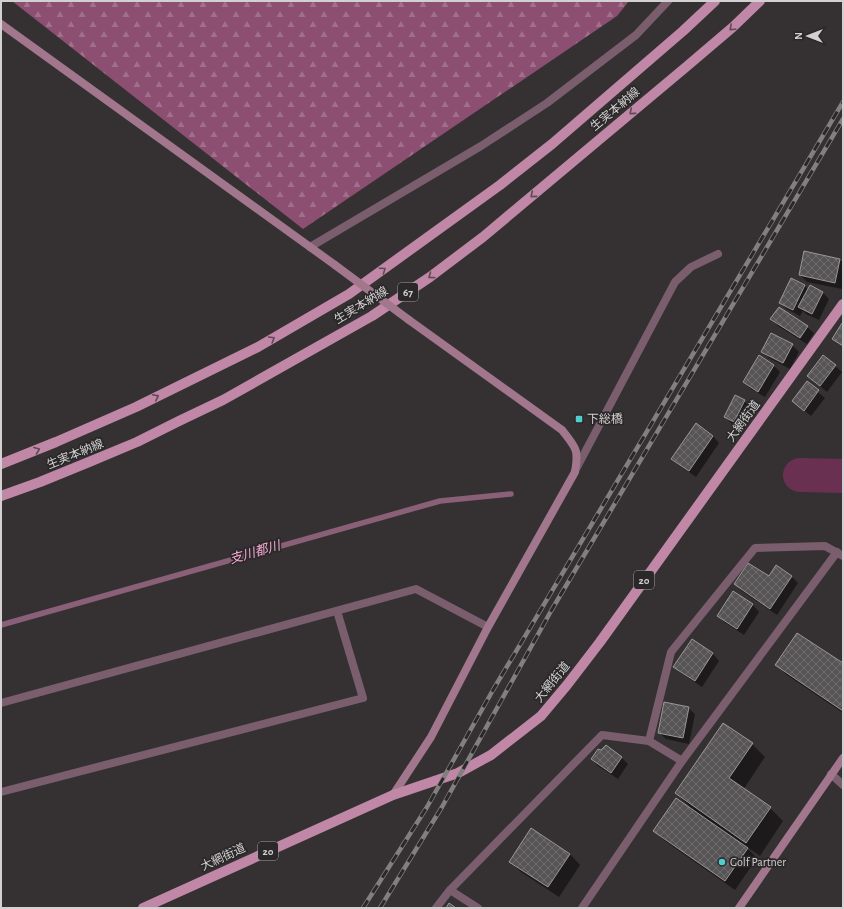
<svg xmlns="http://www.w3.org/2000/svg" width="844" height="909" font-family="'Alegreya Sans','Noto Sans JP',sans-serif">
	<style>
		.forest { fill: url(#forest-firs) }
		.shadow { fill: #0007 }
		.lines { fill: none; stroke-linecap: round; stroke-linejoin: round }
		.stream { stroke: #896078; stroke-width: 5.5 }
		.river { stroke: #6a3052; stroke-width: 34 }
		.building { fill: url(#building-cross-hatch); stroke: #9b9799 }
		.lane { stroke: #7a5e6d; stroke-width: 8 }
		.street { stroke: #7a5e6d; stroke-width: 8 }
		.secondary { stroke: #a2768d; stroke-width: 8 }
		.primary { stroke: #c088a6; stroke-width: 10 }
		.rail-casing { stroke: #827f81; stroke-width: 4.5 }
		.rail { stroke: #2b2829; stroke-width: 3; stroke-dasharray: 9; stroke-linecap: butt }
		.secondary-bridge { stroke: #a2768d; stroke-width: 8 }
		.oneway { stroke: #5f4a55 }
		.poi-dot { fill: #52cdce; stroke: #2b2829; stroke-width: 1.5 }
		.labels { text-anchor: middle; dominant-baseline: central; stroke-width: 3.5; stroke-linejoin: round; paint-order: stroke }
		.shield { fill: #2b2829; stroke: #a09e9f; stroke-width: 1 }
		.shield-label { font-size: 11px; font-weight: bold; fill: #d2d0d1 }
		.street-label { font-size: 12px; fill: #d2d0d1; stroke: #2b2829 }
		.poi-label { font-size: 12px; fill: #d2d0d1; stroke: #2b2829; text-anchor: start }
		.water-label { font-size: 13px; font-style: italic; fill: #f7add5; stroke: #2b2829 }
	</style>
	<defs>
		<pattern id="forest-firs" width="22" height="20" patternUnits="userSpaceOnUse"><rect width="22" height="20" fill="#8c4e71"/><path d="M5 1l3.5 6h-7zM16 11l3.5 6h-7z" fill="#a06f8b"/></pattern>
		<pattern id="building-cross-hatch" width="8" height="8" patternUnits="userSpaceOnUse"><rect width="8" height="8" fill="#575455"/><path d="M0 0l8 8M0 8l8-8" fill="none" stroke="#6e6c6c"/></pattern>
	</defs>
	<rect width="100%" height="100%" fill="#353133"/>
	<polygon class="forest" points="12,1 629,1 617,16 303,229"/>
	<g class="shadow">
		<polygon points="805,252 840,260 843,263 843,283 842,289 807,282 800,275"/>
		<polygon points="791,279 805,286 808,290 810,286 823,293 829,299 819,320 806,314 803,311 800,316 787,309 780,303"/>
		<polygon points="772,319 807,327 814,333 807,344 778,326"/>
		<polygon points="792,345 799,352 790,369 769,358 762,351"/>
		<polygon points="774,366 780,372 765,397 751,389 744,382"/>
		<polygon points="835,366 842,372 827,392 808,376"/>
		<polygon points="807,383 825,398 811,416 793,401"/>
		<polygon points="744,401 751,408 741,428 732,424 725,417"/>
		<polygon points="713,436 719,443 696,477 679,465 672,459"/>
		<polygon points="792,577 798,583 777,615 742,591 735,584"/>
		<polygon points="733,592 753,605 759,612 744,635 724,622 718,616"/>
		<polygon points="693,640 713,654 719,661 702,687 681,673 675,667"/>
		<polygon points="776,665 843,665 843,713 787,675"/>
		<polygon points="688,708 695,714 689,744 666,739 659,732"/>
		<polygon points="752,744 765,757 743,790 770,808 783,821 760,856 747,847 747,848 757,858 735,890 665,841 655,831 690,807 676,793"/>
		<polygon points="621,757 628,764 618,779 598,766 592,759"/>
		<polygon points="532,829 570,854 580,865 559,897 521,872 510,862"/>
	</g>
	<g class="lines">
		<polyline class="stream" points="1,625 440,501 511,494"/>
		<polyline class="river" points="800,475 843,476"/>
	</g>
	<g class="building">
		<polygon points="804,251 840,259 835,283 799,275"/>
		<polygon points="791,278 805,285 793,310 779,303"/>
		<polygon points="810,285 823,292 812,314 798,307"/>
		<polygon points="779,307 808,326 800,338 770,319"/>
		<polygon points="842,323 843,323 843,346 832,339"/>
		<polygon points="771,333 793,344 783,363 761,352"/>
		<polygon points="759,355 774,365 758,392 743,382"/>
		<polygon points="823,355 836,365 820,386 807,376"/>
		<polygon points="807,381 819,390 804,411 792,401"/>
		<polygon points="735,395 745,400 734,422 724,417"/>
		<polygon points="696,423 713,436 689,471 671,459"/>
		<polygon points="748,563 769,576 776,565 792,576 770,609 734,584"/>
		<polygon points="733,591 753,604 737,629 717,616"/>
		<polygon points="797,633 843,663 843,711 775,665"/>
		<polygon points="692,639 713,653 695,681 673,667"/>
		<polygon points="664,702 689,707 683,738 658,733"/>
		<polygon points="723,723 753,743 729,778 771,807 746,843 675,793"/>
		<polygon points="606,745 622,757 611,773 591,759 598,749 601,750"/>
		<polygon points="676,798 748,848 725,881 653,831"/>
		<polygon points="531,828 570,854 548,887 509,862"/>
		<polygon points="449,903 456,908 446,908"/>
	</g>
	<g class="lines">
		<polyline class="lane" points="575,471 675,282 691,267 718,254"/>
		<g class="street">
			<polyline points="310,247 481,146 547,103 636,35 668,1"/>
			<polyline points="1,703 416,589 488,627"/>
			<polyline points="649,741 671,652 755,548 825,546 843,556"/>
			<polyline points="831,774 843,785"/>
			<polyline points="1,792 363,698 337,611"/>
			<polyline points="450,890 478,908"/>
			<polyline points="436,908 450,890 602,735 649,741 682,761"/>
			<polyline points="582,908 682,761 837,552"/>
		</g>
		<g class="secondary">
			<polyline points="1,24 335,265"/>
			<path d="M393,795L431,737L488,627L575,472C579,449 576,448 562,430L409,320"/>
			<polyline points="739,908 843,758"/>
		</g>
		<g class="primary">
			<polyline points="1,464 56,442 136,407 258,347 349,294 500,185 552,144 683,31 715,1"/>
			<polyline points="1,496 40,482 89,462 137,442 179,421 223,400 372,316 430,277 483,237 686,67 733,27 760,1"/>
			<polyline points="143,908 393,795 458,773 491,755 541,716 567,685 600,642 843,304"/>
		</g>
		<defs>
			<g id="rail">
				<polyline points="363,908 427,807 493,690 843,102"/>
				<polyline points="380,908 442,807 551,611 843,119"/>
			</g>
		</defs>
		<use href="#rail" class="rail-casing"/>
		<use href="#rail" class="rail"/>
		<polyline class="secondary-bridge" points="335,265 409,320"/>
	</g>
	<defs><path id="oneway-chevron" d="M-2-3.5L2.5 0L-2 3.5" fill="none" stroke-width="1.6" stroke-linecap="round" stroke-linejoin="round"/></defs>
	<g class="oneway">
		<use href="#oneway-chevron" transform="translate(732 28) rotate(138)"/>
		<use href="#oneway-chevron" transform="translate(632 112) rotate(140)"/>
		<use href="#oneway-chevron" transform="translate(533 195) rotate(140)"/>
		<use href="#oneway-chevron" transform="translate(383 270) rotate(-35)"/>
		<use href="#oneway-chevron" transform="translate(431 276) rotate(144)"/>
		<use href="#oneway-chevron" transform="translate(272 339) rotate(-31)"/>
		<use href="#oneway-chevron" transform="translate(156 397) rotate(-26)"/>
		<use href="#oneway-chevron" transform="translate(37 450) rotate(-22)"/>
	</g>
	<g class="poi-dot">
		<rect x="575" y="415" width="8" height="8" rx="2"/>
		<circle cx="722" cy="862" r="4"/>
	</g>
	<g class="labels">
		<g class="shield">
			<rect x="398" y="283" width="20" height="18" rx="3"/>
			<rect x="634" y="571" width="20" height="18" rx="3"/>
			<rect x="258" y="842" width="20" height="18" rx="3"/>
		</g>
		<g class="shield-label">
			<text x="408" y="292">67</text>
			<text x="644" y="580">20</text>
			<text x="268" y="851">20</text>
		</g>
		<g class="street-label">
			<text transform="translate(615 109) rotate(-40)">生実本納線</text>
			<text transform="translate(361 305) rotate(-31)">生実本納線</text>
			<text transform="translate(743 421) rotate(-54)">大網街道</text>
			<text transform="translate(75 454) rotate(-22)">生実本納線</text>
			<text transform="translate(552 682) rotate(-51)">大網街道</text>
			<text transform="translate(223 857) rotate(-25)">大網街道</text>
		</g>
		<g class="poi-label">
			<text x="587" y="419">下総橋</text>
			<text x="730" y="862">Golf Partner</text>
		</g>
		<g class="water-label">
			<text transform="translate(255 553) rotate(-16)">支川都川</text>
		</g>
	</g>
	<rect width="844" height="909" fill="none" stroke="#d2d0d1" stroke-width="4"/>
	<g transform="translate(808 36) rotate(270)" stroke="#2b2829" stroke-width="3" paint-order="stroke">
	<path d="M0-3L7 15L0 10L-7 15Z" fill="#d2d0d1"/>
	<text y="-6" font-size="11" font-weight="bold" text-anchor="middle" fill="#d2d0d1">N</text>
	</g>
</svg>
